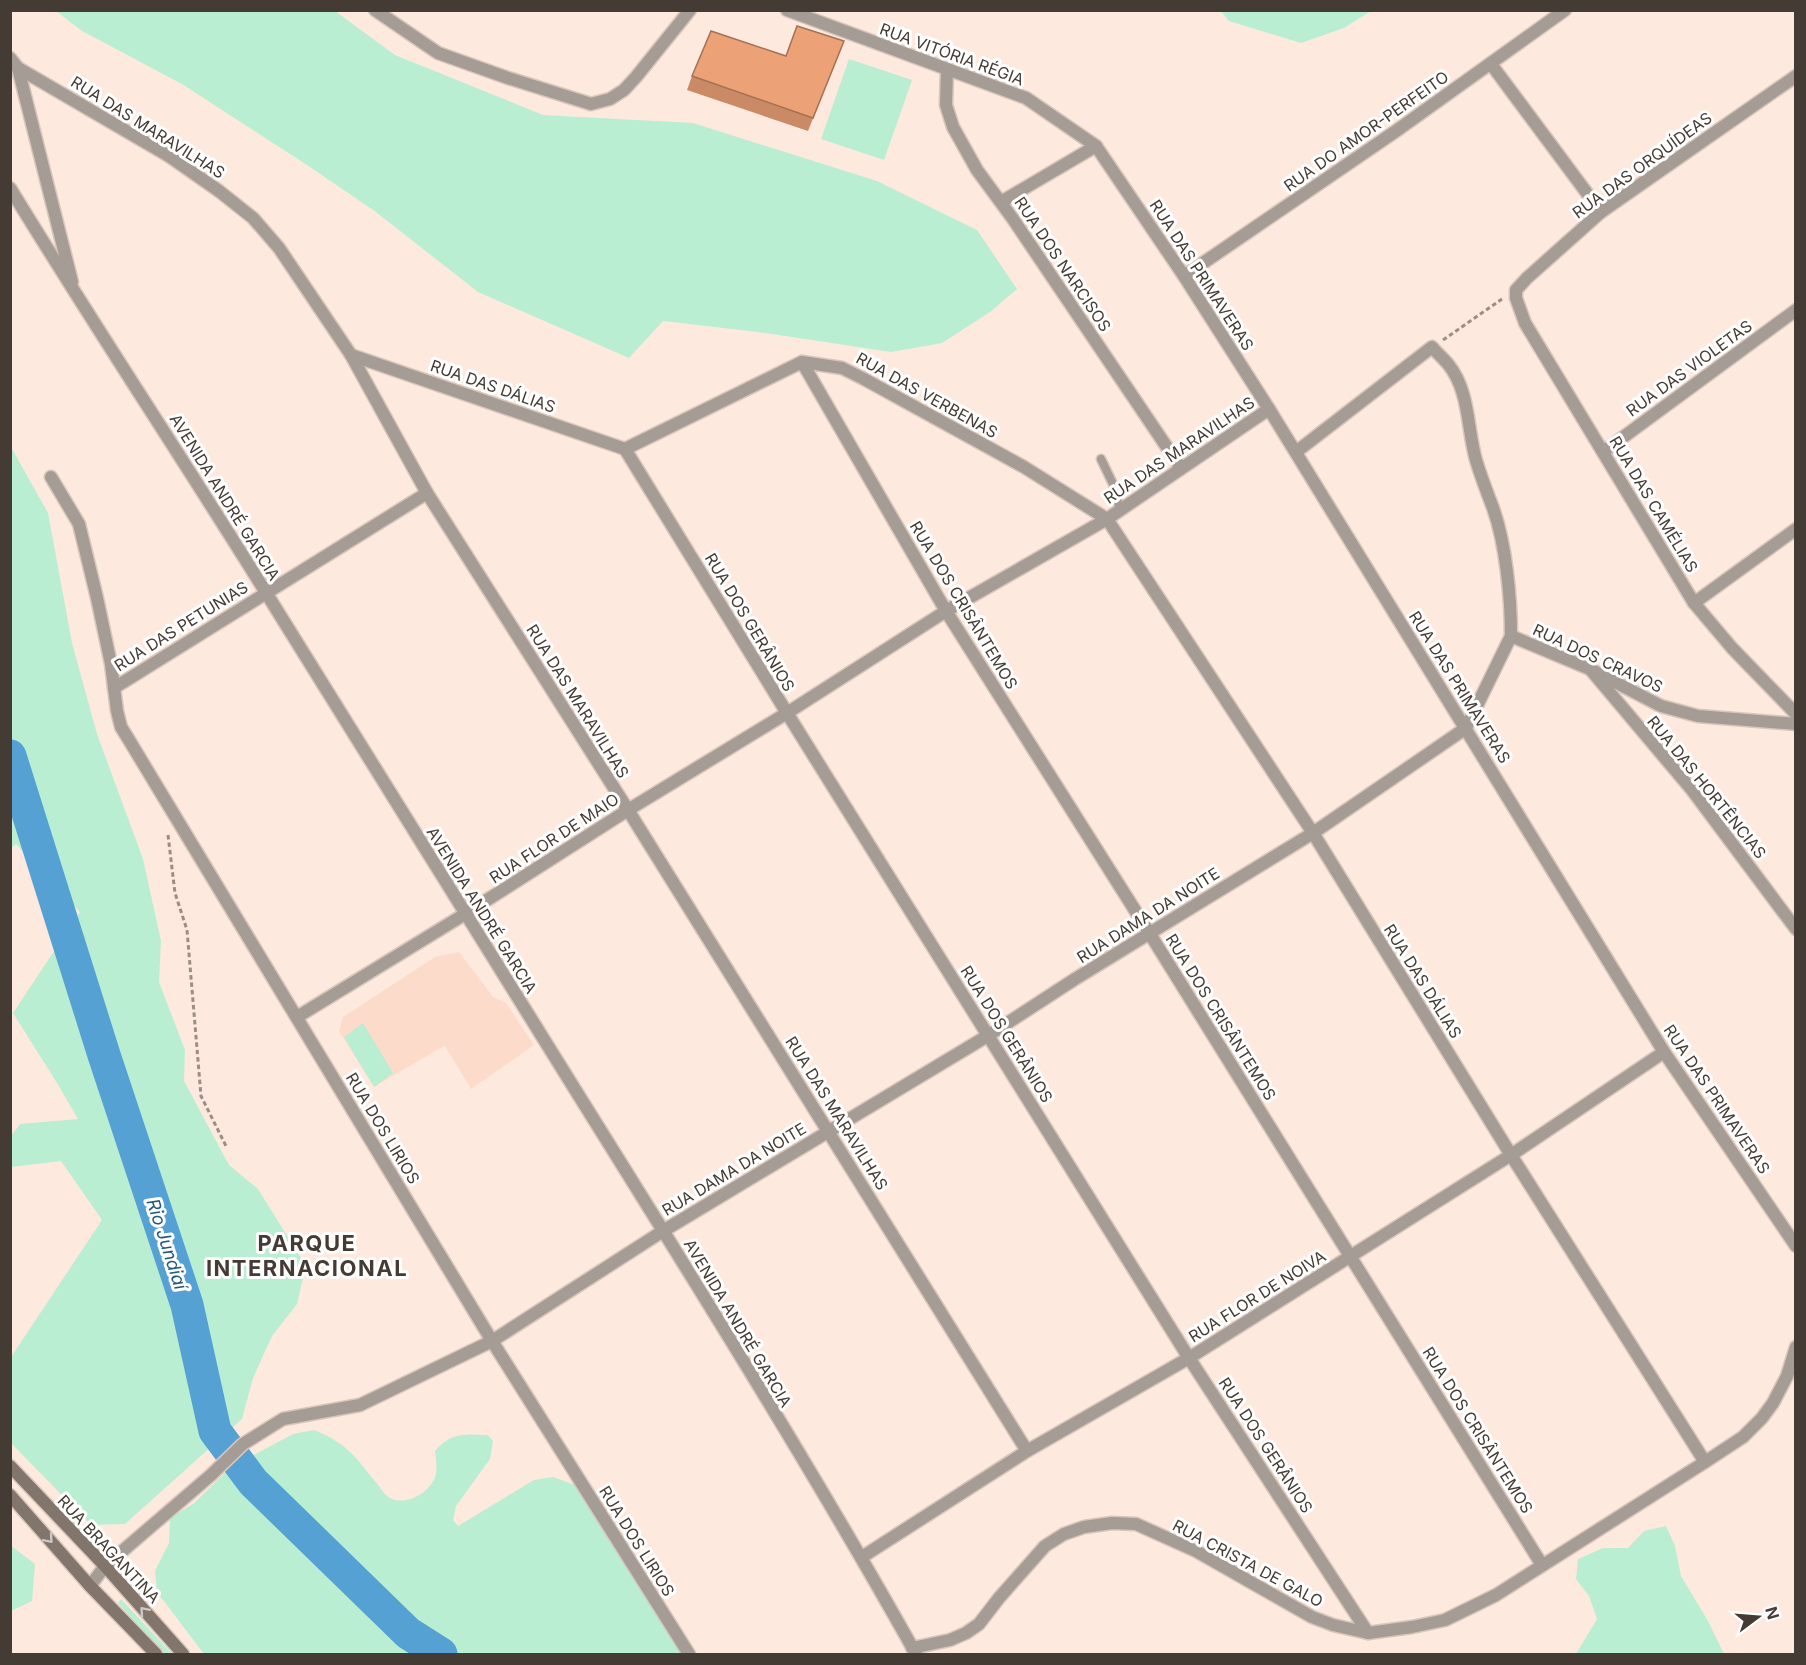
<svg xmlns="http://www.w3.org/2000/svg" width="1806" height="1665" font-family="Inter,sans-serif">
	<style>
		.built { fill: #fcdbca }
		.green { fill: #baeed2 }
		.lines { fill: none; stroke-linecap: round; stroke-linejoin: round }
		.stream { stroke: #55a1d3; stroke-width: 5 }
		.river { stroke: #55a1d3; stroke-width: 33 }
		.service-casing { stroke: #d8c6bc; stroke-width: 11 }
		.minor-casing { stroke: #d8c6bc; stroke-width: 15 }
		.secondary-casing { stroke: #d8c6bc; stroke-width: 15 }
		.path { stroke: #9c8d85; stroke-width: 3; stroke-dasharray: 4.5 3; stroke-linecap: butt }
		.service { stroke: #a59c95; stroke-width: 8 }
		.minor { stroke: #a59c95; stroke-width: 12 }
		.secondary { stroke: #82756b; stroke-width: 12 }
		.wall { fill: #cb8a66 }
		.building { fill: #eca177; stroke: #a57153; stroke-width: 1.5 }
		.oneway { stroke: #cdc8c4 }
		.labels { text-anchor: middle; dominant-baseline: central; stroke-width: 6; stroke-linejoin: round; paint-order: stroke }
		.street-label { font-size: 16px; fill: #453b35; stroke: #fff }
		.water-label { font-size: 18px; font-style: italic; fill: #225a7d; stroke: #fff }
		.district-label { font-size: 22px; font-weight: bold; letter-spacing: 1.5px; fill: #453b35; stroke: #fff }
	</style>
	<rect width="100%" height="100%" fill="#fde9de"/>
	<polygon class="built" points="459,952 493,997 506,1003 534,1045 471,1089 445,1046 440,1048 374,1087 339,1031 343,1017 435,957"/>
	<g class="green">
		<polygon points="56,11 335,11 395,55 543,115 693,123 877,181 977,230 1017,289 990,312 942,343 891,352 758,332 663,321 629,358 478,292 376,212 307,165 182,84 82,31"/>
		<polygon points="1221,11 1371,11 1344,28 1301,43 1229,21"/>
		<polygon points="849,59 912,80 884,160 821,139"/>
		<polygon points="11,447 48,513 72,643 97,734 143,859 161,941 159,982 185,1050 184,1081 229,1165 258,1189 306,1266 297,1304 272,1336 253,1378 242,1419 125,1524 91,1525 11,1443 11,1357 102,1220 61,1161 11,1167 11,1136 20,1124 78,1119 57,1083 13,1013 80,912 16,844 11,848"/>
		<polygon points="363,1023 393,1073 374,1087 344,1037"/>
		<path d="M314,1430C344,1442 354,1454 373,1479C378,1484 383,1493 388,1497C405,1508 432,1492 436,1474C437,1467 436,1458 435,1451C451,1432 465,1434 488,1435L493,1441L490,1459L456,1506L453,1520L458,1526L534,1480L553,1477L575,1485L598,1507L682,1654H204L157,1592L155,1571L169,1543L170,1518L193,1504L231,1467L293,1434Z"/>
		<polygon points="1666,1526 1675,1546 1681,1576 1708,1621 1724,1654 1576,1654 1597,1619 1589,1596 1576,1579 1578,1559 1603,1548 1628,1548 1644,1531"/>
		<polygon points="11,1546 35,1564 32,1601 11,1611"/>
		<polygon points="121,1599 172,1654 165,1654 118,1603"/>
	</g>
	<g class="lines">
		<polyline class="stream" points="10,761 12,759"/>
		<polyline class="river" points="10,756 104,1055 187,1305 215,1431 253,1482 408,1633 441,1654"/>
		<defs>
			<polyline id="service" points="1101,459 1113,484 1120,510"/>
			<g id="minor">
				<polyline points="375,10 438,53 508,78 591,104 610,99 624,90 636,77 690,10"/>
				<polyline points="787,10 1026,98 1096,146 1184,276 1269,409 1664,1052 1796,1246"/>
				<polyline points="10,58 18,68 169,156 219,191 253,218 279,248 351,355 427,493 628,810 1027,1451"/>
				<polyline points="1491,64 1601,212"/>
				<polyline points="18,68 72,282"/>
				<polyline points="947,69 946,105 953,127 977,170 1013,219 1181,468"/>
				<polyline points="1796,76 1601,212 1527,278 1516,290 1516,298 1525,323 1694,603 1732,648 1796,714"/>
				<path d="M10,188C93,324 181,456 265,591C370,757 471,925 576,1091C692,1277 809,1463 916,1654"/>
				<polyline points="1001,202 1096,146"/>
				<polyline points="1184,276 1396,131 1565,10"/>
				<polyline points="351,355 625,449"/>
				<polyline points="802,362 946,611 1150,934 1542,1565"/>
				<polyline points="625,449 802,362 842,368 864,379 1024,467 1107,519 1313,833 1511,1155 1705,1462"/>
				<polyline points="625,449 787,713 1189,1358 1368,1633"/>
				<polyline points="1603,452 1796,310"/>
				<polyline points="51,477 79,524 97,598 111,664 117,711 121,727 129,740 492,1341 689,1654"/>
				<polyline points="1694,603 1796,529"/>
				<polyline points="1511,636 1590,669 1661,706 1698,716 1796,724"/>
				<polyline points="1590,669 1692,790 1796,929"/>
				<polyline points="114,688 427,493"/>
				<polyline points="297,1017 465,914 628,810 787,713 946,611 1107,519 1269,409"/>
				<polyline points="862,1557 1027,1451 1189,1358 1511,1155 1664,1052"/>
				<path d="M90,1586L105,1566L211,1475L243,1444L283,1419L360,1405L492,1341L663,1231L989,1035L1075,979L1313,833L1466,728L1511,636C1511,598 1506,544 1493,508C1487,492 1481,477 1476,460C1467,429 1470,391 1448,364C1443,358 1437,353 1432,347L1296,452"/>
				<polyline points="912,1648 950,1640 966,1633 979,1624 999,1598 1045,1546 1064,1534 1084,1527 1112,1523 1136,1524 1196,1551 1312,1617 1333,1625 1368,1633 1412,1627 1445,1620 1496,1595 1705,1462 1743,1437 1762,1418 1773,1403 1787,1376 1796,1347"/>
			</g>
			<g id="secondary">
				<polyline points="10,1466 105,1566 183,1654"/>
				<polyline points="10,1495 90,1586 156,1654"/>
			</g>
		</defs>
		<use href="#service" class="service-casing"/>
		<use href="#minor" class="minor-casing"/>
		<use href="#secondary" class="secondary-casing"/>
		<g class="path">
			<polyline points="1443,340 1502,299"/>
			<polyline points="168,835 175,893 187,930 201,1096 226,1146"/>
		</g>
		<use href="#service" class="service"/>
		<use href="#minor" class="minor"/>
		<use href="#secondary" class="secondary"/>
	</g>
	<polygon class="wall" points="844,41 808,131 687,90 692,76 786,56"/>
	<polygon class="building" points="797,26 844,41 813,118 692,76 711,31 786,56"/>
	<defs><path id="oneway-chevron" d="M-2-3.5L2.5 0L-2 3.5" fill="none" stroke-width="1.6" stroke-linecap="round" stroke-linejoin="round" transform="scale(1.5)"/></defs>
	<g class="oneway">
		<use href="#oneway-chevron" transform="translate(49 1539) rotate(49)"/>
		<use href="#oneway-chevron" transform="translate(144 1611) rotate(-131)"/>
	</g>
	<g class="labels">
		<g class="street-label">
			<text transform="translate(952 54) rotate(20)">RUA VITÓRIA RÉGIA</text>
			<text transform="translate(148 127) rotate(32)">RUA DAS MARAVILHAS</text>
			<text transform="translate(1366 131) rotate(-35)">RUA DO AMOR-PERFEITO</text>
			<text transform="translate(1642 165) rotate(-36)">RUA DAS ORQUÍDEAS</text>
			<text transform="translate(1063 264) rotate(56)">RUA DOS NARCISOS</text>
			<text transform="translate(1202 275) rotate(57)">RUA DAS PRIMAVERAS</text>
			<text transform="translate(1689 368) rotate(-36)">RUA DAS VIOLETAS</text>
			<text transform="translate(493 386) rotate(19)">RUA DAS DÁLIAS</text>
			<text transform="translate(927 395) rotate(29)">RUA DAS VERBENAS</text>
			<text transform="translate(1179 450) rotate(-34)">RUA DAS MARAVILHAS</text>
			<text transform="translate(225 497) rotate(58)">AVENIDA ANDRÉ GARCIA</text>
			<text transform="translate(1654 504) rotate(59)">RUA DAS CAMÉLIAS</text>
			<text transform="translate(964 605) rotate(59)">RUA DOS CRISÂNTEMOS</text>
			<text transform="translate(750 622) rotate(59)">RUA DOS GERÂNIOS</text>
			<text transform="translate(181 626) rotate(-32)">RUA DAS PETUNIAS</text>
			<text transform="translate(1598 658) rotate(25)">RUA DOS CRAVOS</text>
			<text transform="translate(1460 687) rotate(58)">RUA DAS PRIMAVERAS</text>
			<text transform="translate(578 701) rotate(58)">RUA DAS MARAVILHAS</text>
			<text transform="translate(1707 787) rotate(51)">RUA DAS HORTÊNCIAS</text>
			<text transform="translate(554 838) rotate(-33)">RUA FLOR DE MAIO</text>
			<text transform="translate(482 910) rotate(58)">AVENIDA ANDRÉ GARCIA</text>
			<text transform="translate(1148 915) rotate(-32)">RUA DAMA DA NOITE</text>
			<text transform="translate(1423 981) rotate(58)">RUA DAS DÁLIAS</text>
			<text transform="translate(1221 1017) rotate(58)">RUA DOS CRISÂNTEMOS</text>
			<text transform="translate(1007 1034) rotate(58)">RUA DOS GERÂNIOS</text>
			<text transform="translate(1717 1099) rotate(56)">RUA DAS PRIMAVERAS</text>
			<text transform="translate(837 1113) rotate(58)">RUA DAS MARAVILHAS</text>
			<text transform="translate(383 1128) rotate(59)">RUA DOS LIRIOS</text>
			<text transform="translate(734 1169) rotate(-31)">RUA DAMA DA NOITE</text>
			<text transform="translate(1257 1296) rotate(-32)">RUA FLOR DE NOIVA</text>
			<text transform="translate(738 1323) rotate(59)">AVENIDA ANDRÉ GARCIA</text>
			<text transform="translate(1478 1430) rotate(58)">RUA DOS CRISÂNTEMOS</text>
			<text transform="translate(1266 1445) rotate(57)">RUA DOS GERÂNIOS</text>
			<text transform="translate(637 1541) rotate(58)">RUA DOS LIRIOS</text>
			<text transform="translate(109 1549) rotate(47)">RUA BRAGANTINA</text>
			<text transform="translate(1248 1563) rotate(28)">RUA CRISTA DE GALO</text>
		</g>
		<g class="water-label">
			<text transform="translate(167 1244) rotate(72)">Rio Jundiaí</text>
		</g>
		<g class="district-label">
			<text x="307" y="1243">PARQUE<tspan x="307" dy="25">INTERNACIONAL</tspan></text>
		</g>
	</g>
	<rect width="1806" height="1665" fill="none" stroke="#453b35" stroke-width="24"/>
	<g transform="translate(1758 1617) rotate(74)" stroke="#ffffff" stroke-width="4.5" paint-order="stroke">
	<path d="M0-4.5L10 22L0 15L-10 22Z" fill="#453b35"/>
	<text y="-9" font-size="16" font-weight="bold" text-anchor="middle" fill="#453b35">N</text>
	</g>
</svg>
